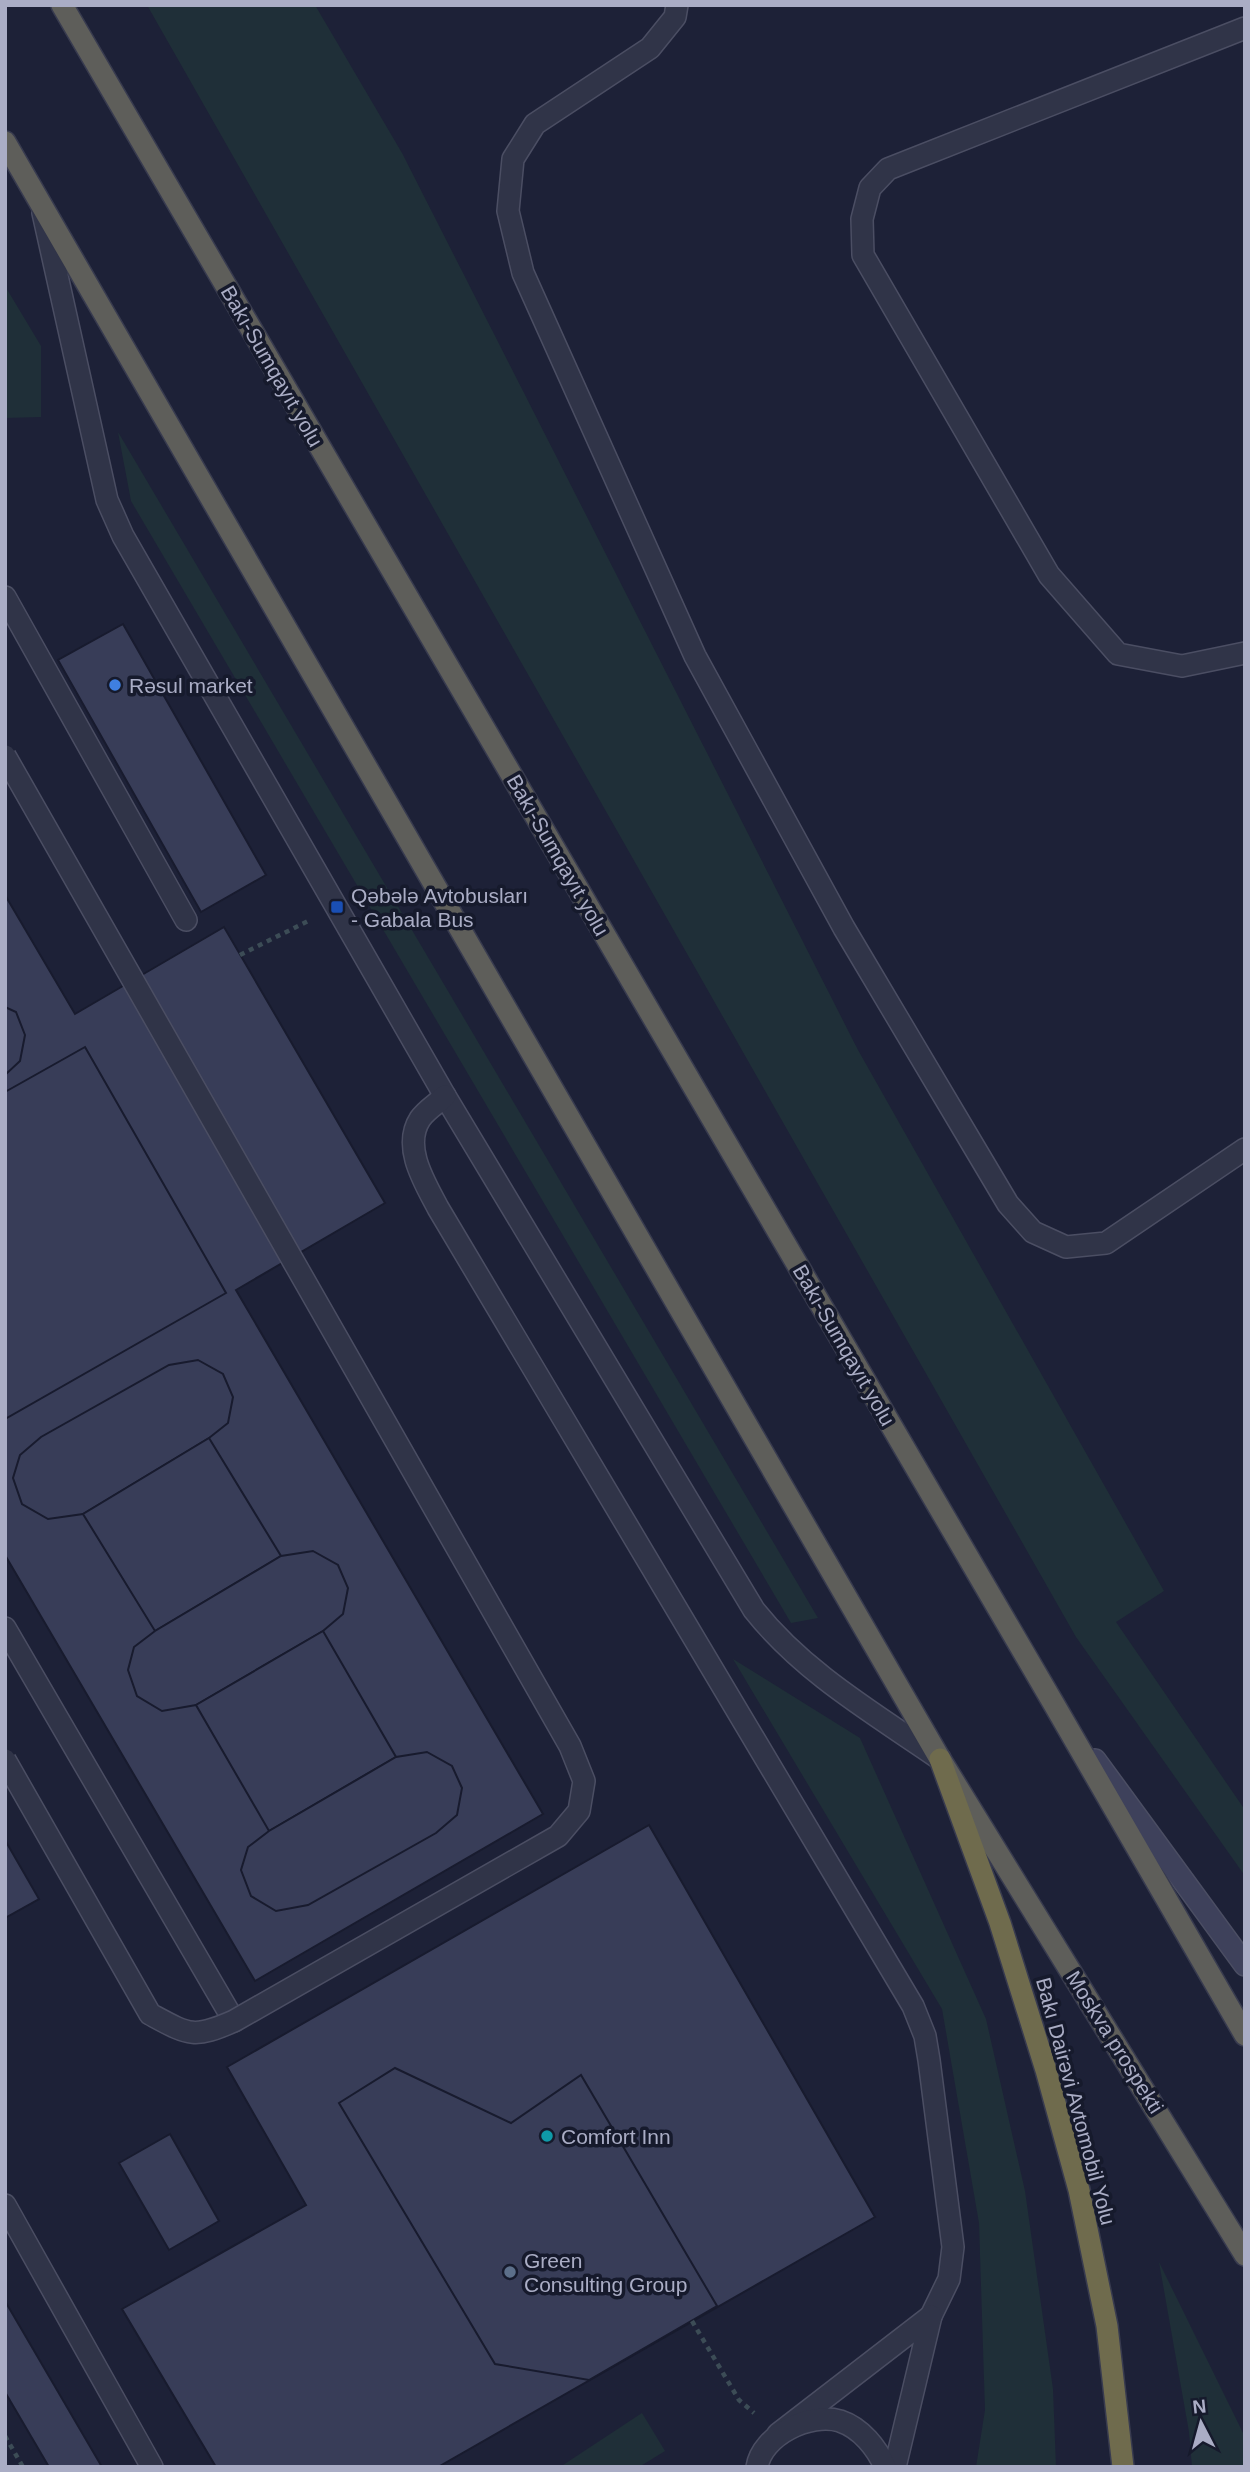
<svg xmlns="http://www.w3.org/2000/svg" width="1250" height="2472" font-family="Arial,sans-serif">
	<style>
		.green { fill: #1f2f38 }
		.building { fill: #383d58; stroke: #181b2e; stroke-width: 2 }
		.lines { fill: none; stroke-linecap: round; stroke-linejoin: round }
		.service-casing { stroke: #4b4e63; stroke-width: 24 }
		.minor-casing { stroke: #4b4e63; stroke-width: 24 }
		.secondary-casing { stroke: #4b4e63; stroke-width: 24 }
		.trunk-casing { stroke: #383b4f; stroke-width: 24 }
		.motorway-casing { stroke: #383b4f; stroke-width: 24 }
		.path { stroke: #3c4c56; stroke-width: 4.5; stroke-dasharray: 5 5; stroke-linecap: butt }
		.service { stroke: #303448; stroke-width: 21 }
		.minor { stroke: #303448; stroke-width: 21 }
		.secondary { stroke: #3e415b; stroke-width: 21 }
		.trunk { stroke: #5e5e5a; stroke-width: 21 }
		.motorway { stroke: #6f6b4d; stroke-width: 21 }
		.service-bridge-casing { stroke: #4b4e63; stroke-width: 24; stroke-linecap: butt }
		.service-bridge { stroke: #303448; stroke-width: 21 }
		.shop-dot { fill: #3f7fe0; stroke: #161a2c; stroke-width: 2.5 }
		.transit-dot { fill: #1a4fb4; stroke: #161a2c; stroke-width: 2.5 }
		.culture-dot { fill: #0f9aa8; stroke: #161a2c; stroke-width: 2.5 }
		.service-dot { fill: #5c6f8a; stroke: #161a2c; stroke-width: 2.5 }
		.labels { text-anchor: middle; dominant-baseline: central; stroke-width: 7; stroke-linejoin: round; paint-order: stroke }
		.street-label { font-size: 21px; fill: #aaadc5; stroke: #161a2c }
		.poi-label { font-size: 21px; fill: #aaadc5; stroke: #161a2c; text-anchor: start }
	</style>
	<rect width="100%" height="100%" fill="#1d2137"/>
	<g class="green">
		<polygon points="147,5 315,5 402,153 858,1050 1164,1591 1116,1622 1245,1810 1245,1876 1076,1637"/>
		<polygon points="5,286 41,346 41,417 5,418"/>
		<polygon points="118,432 818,1618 791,1623 131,501"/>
		<polygon points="733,1659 860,1738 986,2019 1025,2191 1053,2389 1056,2467 976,2467 985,2410 979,2223 942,2009"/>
		<polygon points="1159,2262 1245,2437 1245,2467 1192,2467 1189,2432"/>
		<polygon points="642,2413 665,2451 639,2467 560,2467"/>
	</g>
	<g class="building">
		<polygon points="123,624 266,875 201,912 58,660"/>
		<polygon points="5,895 75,1014 224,927 385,1203 236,1290 543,1814 255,1981 5,1555"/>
		<polygon points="5,1007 16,1012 25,1035 20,1061 5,1075"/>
		<polygon points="85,1047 226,1293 5,1419 5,1092"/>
		<polygon points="198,1360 223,1374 233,1397 228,1423 209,1438 83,1514 48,1519 22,1504 13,1478 20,1455 41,1437 169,1365"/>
		<polygon points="209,1438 281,1556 155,1631 83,1514"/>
		<polygon points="313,1551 338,1565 348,1588 343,1614 323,1631 196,1705 162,1711 137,1696 128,1670 134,1647 155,1631 281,1556"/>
		<polygon points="323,1631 396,1757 269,1831 196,1705"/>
		<polygon points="427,1752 452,1766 462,1788 457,1815 436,1833 308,1905 276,1911 251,1896 241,1870 248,1847 269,1831 396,1757"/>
		<polygon points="649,1825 875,2217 438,2467 216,2467 122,2309 306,2205 227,2067"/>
		<polygon points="5,1840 39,1899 5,1918"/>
		<polygon points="395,2068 511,2123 581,2075 717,2306 589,2380 495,2364 339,2103"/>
		<polygon points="170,2134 219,2221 169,2250 119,2163"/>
		<polygon points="5,2301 102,2467 49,2467 5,2392"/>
	</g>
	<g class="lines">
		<defs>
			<g id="service">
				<polyline points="1245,28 888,169 870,188 862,219 863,255 1049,575 1118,654 1182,666 1245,653"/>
				<path d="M43,213L107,500L123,536L445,1096L754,1610C804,1673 875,1714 940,1759"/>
				<polyline points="5,597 186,920"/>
				<path d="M445,1096C438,1103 426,1110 420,1119C402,1147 425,1183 438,1208L913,2006L925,2036L929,2060L953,2247L949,2279L931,2316"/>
				<polyline points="5,1628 234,2021"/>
				<polyline points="5,2205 152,2467"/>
				<polyline points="778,2434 931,2316 895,2467"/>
				<path d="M757,2467C762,2435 810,2412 840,2421C861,2428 877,2448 885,2467"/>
			</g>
			<polyline id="minor" points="677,5 675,17 650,48 535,124 513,159 508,211 523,273 695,656 844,928 1008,1204 1033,1232 1066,1247 1106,1243 1245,1149"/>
			<polyline id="secondary" points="1095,1760 1245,1965"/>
			<g id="trunk">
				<polyline points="62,5 1055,1706 1245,2035"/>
				<polyline points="5,142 940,1759 1245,2255"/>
			</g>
			<polyline id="motorway" points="940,1759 1000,1923 1046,2070 1079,2190 1107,2326 1123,2467"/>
		</defs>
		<use href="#service" class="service-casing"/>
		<use href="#minor" class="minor-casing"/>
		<use href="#secondary" class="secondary-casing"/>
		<use href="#trunk" class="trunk-casing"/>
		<use href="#motorway" class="motorway-casing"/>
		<g class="path">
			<polyline points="240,955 308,921"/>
			<polyline points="692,2321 739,2400 754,2413"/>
			<polyline points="5,2436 23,2467"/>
		</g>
		<use href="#service" class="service"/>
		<use href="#minor" class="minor"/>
		<use href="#secondary" class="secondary"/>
		<use href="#trunk" class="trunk"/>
		<use href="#motorway" class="motorway"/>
		<defs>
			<path id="service-bridge" d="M5,756L570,1746L584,1781L579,1811L558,1836L234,2021C193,2039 189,2035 150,2014L5,1760"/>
		</defs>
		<use href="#service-bridge" class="service-bridge-casing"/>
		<use href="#service-bridge" class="service-bridge"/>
	</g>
	<circle class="shop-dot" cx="115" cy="685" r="7"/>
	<rect class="transit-dot" x="330" y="900" width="14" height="14" rx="3.5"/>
	<circle class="culture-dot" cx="547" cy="2136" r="7"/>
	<circle class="service-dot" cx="510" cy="2272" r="7"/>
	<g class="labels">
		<g class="street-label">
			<text transform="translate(272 366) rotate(60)">Bakı-Sumqayıt yolu</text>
			<text transform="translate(558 855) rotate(60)">Bakı-Sumqayıt yolu</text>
			<text transform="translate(844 1345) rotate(60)">Bakı-Sumqayıt yolu</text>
			<text transform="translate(1115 2042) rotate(58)">Moskva prospekti</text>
			<text transform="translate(1076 2101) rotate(75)">Bakı Dairəvi Avtomobil Yolu</text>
		</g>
		<g class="poi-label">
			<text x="129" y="685">Rәsul market</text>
			<text x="351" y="895">Qəbələ Avtobusları<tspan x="351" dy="24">- Gabala Bus</tspan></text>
			<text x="561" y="2136">Comfort Inn</text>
			<text x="524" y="2260">Green<tspan x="524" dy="24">Consulting Group</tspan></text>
		</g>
	</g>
	<rect width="1250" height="2472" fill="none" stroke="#aaadc5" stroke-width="14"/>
	<g transform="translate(1201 2423) rotate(354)" stroke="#161a2c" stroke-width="5" paint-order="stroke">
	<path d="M0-5L12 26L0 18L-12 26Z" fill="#aaadc5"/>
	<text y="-10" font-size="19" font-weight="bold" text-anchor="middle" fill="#aaadc5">N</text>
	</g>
</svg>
